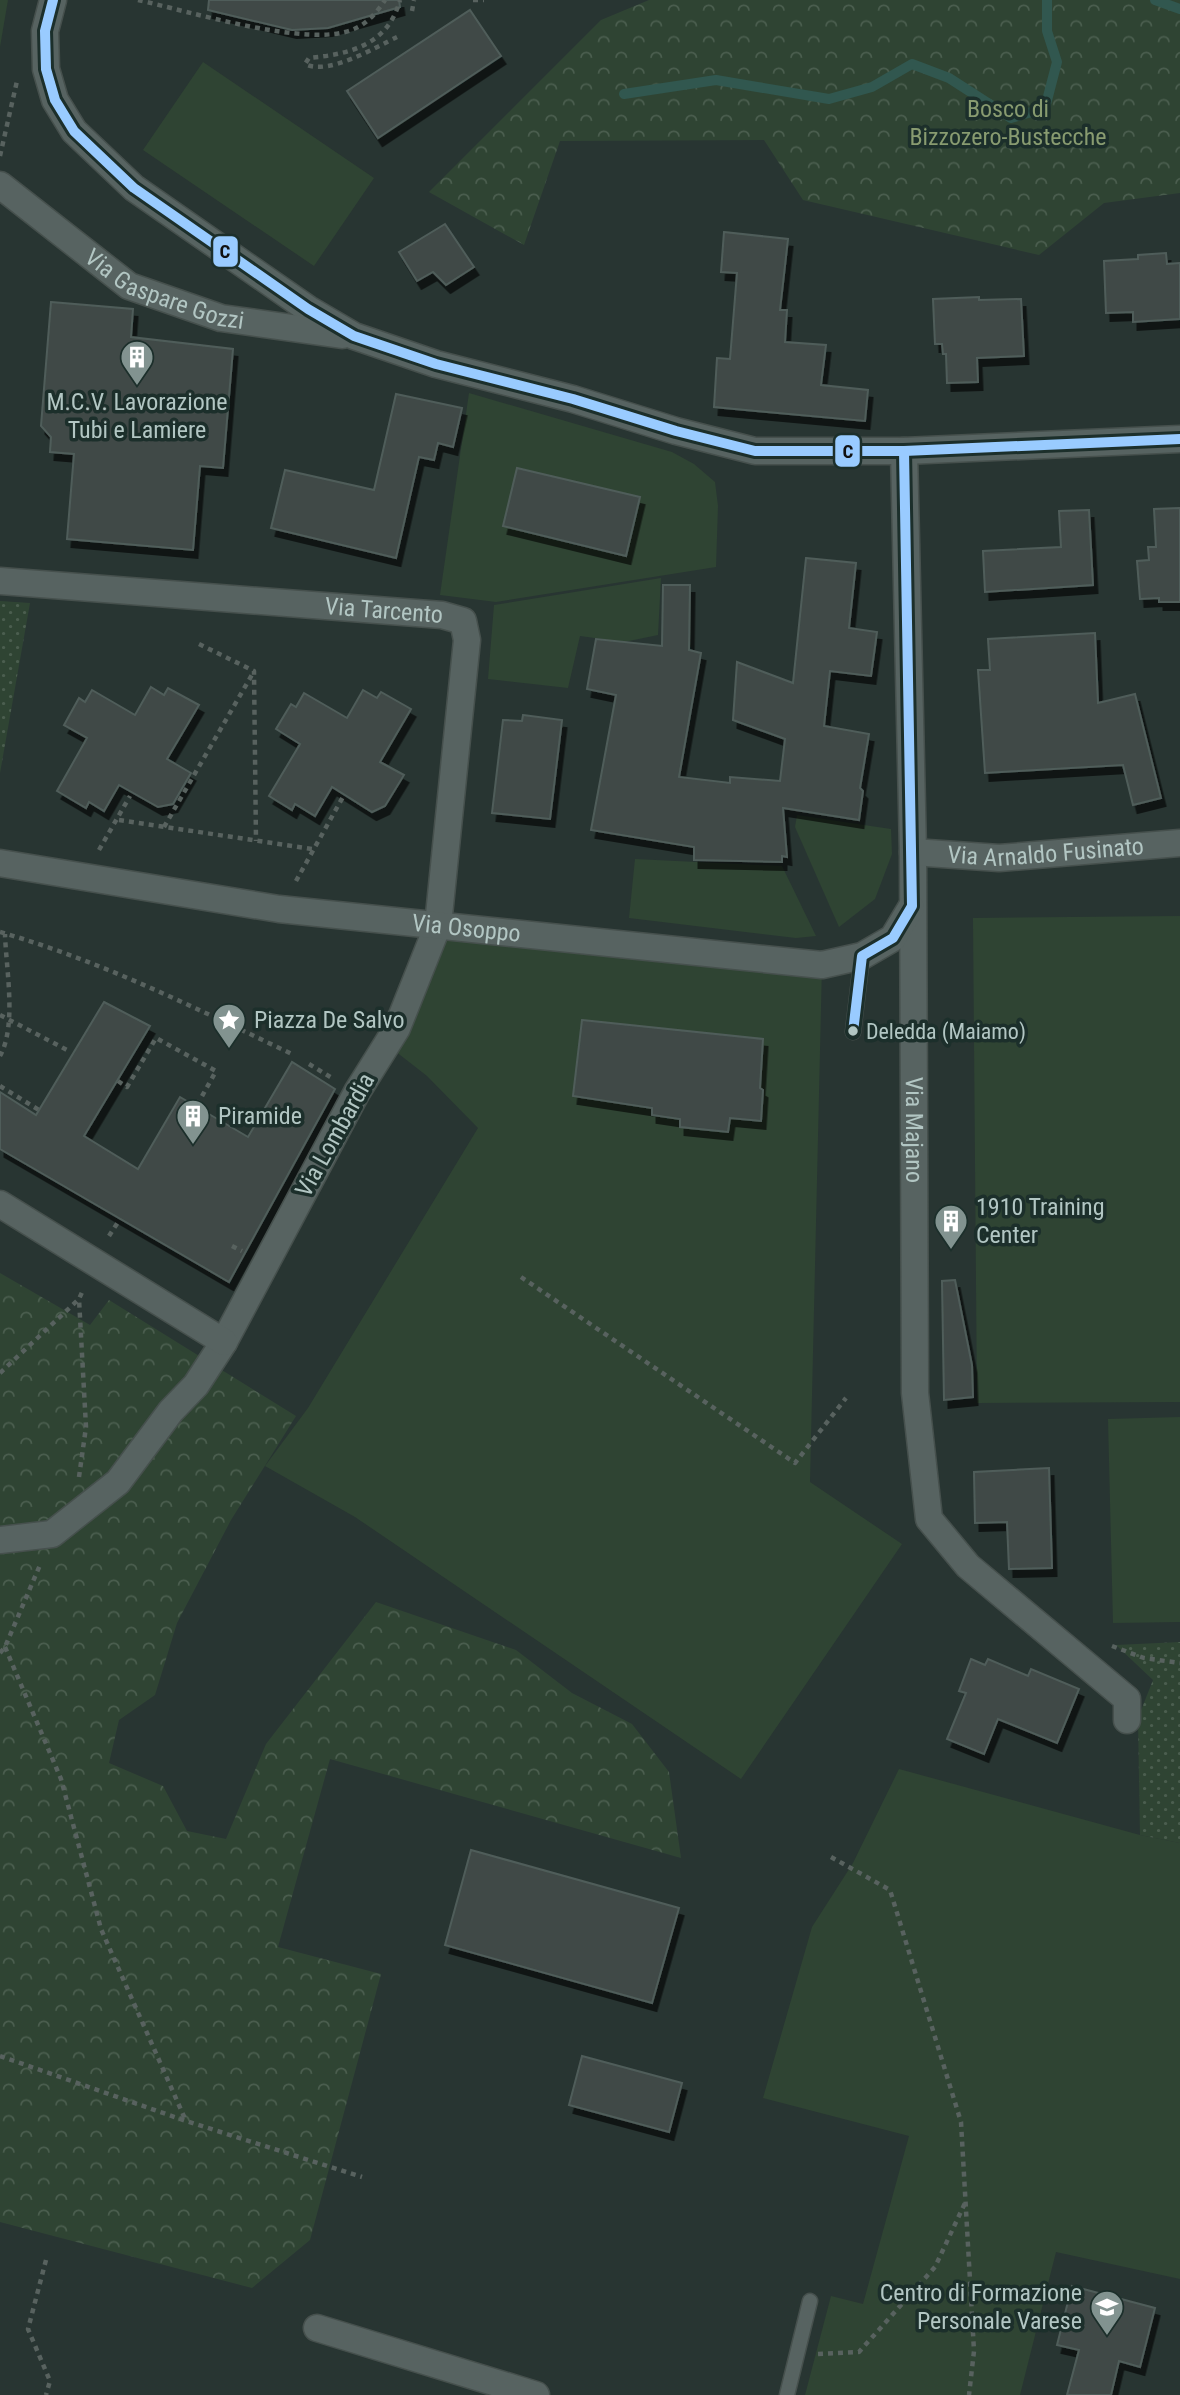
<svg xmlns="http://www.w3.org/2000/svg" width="1180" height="2395" font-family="'Roboto Condensed',sans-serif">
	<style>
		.green { fill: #2f4433 }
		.forest { fill: url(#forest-crowns) }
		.park { fill: url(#park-dots) }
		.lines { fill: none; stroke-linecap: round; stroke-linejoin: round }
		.stream { stroke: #31574f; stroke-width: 10 }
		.building { fill: #3f4a47; stroke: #505d5a; stroke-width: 2; filter: url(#shadow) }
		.service-casing { stroke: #46504d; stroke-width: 17 }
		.minor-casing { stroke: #46504d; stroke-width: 29 }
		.path { stroke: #58625f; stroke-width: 4.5; stroke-dasharray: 5 5; stroke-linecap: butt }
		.service { stroke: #576361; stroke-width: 14 }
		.minor { stroke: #576361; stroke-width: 26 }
		.bus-1-casing { stroke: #1c2f2b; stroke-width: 16 }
		.bus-1 { stroke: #99cbff; stroke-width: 10 }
		.bus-dot { fill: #b2c6c3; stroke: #1c2f2b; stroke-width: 2.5 }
		.labels { text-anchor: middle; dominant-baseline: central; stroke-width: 7; stroke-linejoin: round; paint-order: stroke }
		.bus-label { font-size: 22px; fill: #b2c6c3; stroke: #1c2f2b; text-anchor: start }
		.park-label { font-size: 24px; fill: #889b70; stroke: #1c2f2b }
		.street-label { font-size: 24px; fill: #b2c6c3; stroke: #1c2f2b }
		.poi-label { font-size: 24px; fill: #b2c6c3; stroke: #1c2f2b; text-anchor: start }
		.line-badge { stroke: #1c2f2b; stroke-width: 2.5 }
		.pale-badge-label { font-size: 19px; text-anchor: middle; font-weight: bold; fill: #111 }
	</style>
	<defs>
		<pattern id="forest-crowns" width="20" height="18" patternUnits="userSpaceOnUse" patternTransform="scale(1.75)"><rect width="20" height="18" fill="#2f4433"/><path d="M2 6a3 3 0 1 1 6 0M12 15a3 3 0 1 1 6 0" fill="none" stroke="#4b5e4f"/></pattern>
		<pattern id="park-dots" width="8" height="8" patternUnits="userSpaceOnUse" patternTransform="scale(1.75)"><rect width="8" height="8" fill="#2f4433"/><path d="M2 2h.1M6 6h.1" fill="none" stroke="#4b5e4f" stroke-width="1.8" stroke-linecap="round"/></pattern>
		<filter id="shadow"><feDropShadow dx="4.5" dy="8" stdDeviation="0" flood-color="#0009"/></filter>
	</defs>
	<rect width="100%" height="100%" fill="#283532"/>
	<g class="green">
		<polygon points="0,0 8,0 0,47"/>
		<polygon points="203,62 374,178 314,266 143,150"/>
		<polygon points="469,393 672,452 694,464 715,482 718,506 716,567 496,602 440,595"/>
		<polygon points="661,578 658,635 624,642 580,636 568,688 488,679 494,605"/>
		<polygon points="797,815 891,829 892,854 875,899 839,927 795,827"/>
		<polygon points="635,859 782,866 816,936 796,938 629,918"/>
		<polygon points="1180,916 1180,1402 977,1403 973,918"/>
		<polygon points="438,925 822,965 810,1482 902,1544 741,1779 355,1517 265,1466 308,1408 478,1128 427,1076 395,1051"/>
		<polygon points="1180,1417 1180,1622 1113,1623 1108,1419"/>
		<polygon points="899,1769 1140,1835 1180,1843 1180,2279 1056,2252 1020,2395 805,2395 831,2296 863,2304 909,2136 763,2098 812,1927 853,1863"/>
	</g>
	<g class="forest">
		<polygon points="649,0 1180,0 1180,193 1104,203 1039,255 803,200 764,140 560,141 524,245 429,192 601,20"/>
		<polygon points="0,1273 90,1325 109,1300 296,1416 231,1520 177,1623 155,1695 119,1720 109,1763 163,1786 187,1831 226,1839 266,1744 376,1602 516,1650 572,1693 632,1724 669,1772 681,1858 330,1759 278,1947 381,1974 310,2240 252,2288 0,2222"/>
	</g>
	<g class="park">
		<polygon points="0,601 30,603 0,773"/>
		<polygon points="1180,1642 1180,1843 1140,1835 1138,1718 1153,1680 1116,1645"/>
	</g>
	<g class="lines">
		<g class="stream">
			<polyline points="1155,0 1180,9"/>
			<polyline points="624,94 716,80 829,99 872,87 912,64 949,78 1011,118 1045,108 1057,62 1047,31 1047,0"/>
		</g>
	</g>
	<g class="building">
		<polygon points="209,0 399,0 400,7 328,28 292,30 208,10"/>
		<polygon points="470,10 501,56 378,138 347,91"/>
		<polygon points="445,224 474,267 446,285 433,272 417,281 399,252"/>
		<polygon points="724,232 788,239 780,310 787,310 785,342 826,345 821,385 868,390 865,421 714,407 717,358 730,359 737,273 721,272"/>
		<polygon points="1166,253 1167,264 1180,263 1180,319 1133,322 1133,312 1106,313 1104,261 1138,259 1138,255"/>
		<polygon points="979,297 979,300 1021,299 1024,356 977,358 978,382 947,383 946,354 943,354 942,344 935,344 933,299"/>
		<polygon points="51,302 133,309 131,337 233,349 223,468 200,466 193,550 67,539 74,454 50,452 51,437 41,426"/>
		<polygon points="396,394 462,408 453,447 438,443 434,460 419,457 396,558 271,528 285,470 374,490"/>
		<polygon points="517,468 640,497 626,556 503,526"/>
		<polygon points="1180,508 1180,602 1159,602 1159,598 1140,599 1137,561 1149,560 1148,547 1156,547 1154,509"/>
		<polygon points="1089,510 1093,585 985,592 983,551 1061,547 1059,511"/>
		<polygon points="806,558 856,563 849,628 877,632 871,676 830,671 824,726 869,734 860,788 863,791 859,820 783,808 787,857 782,856 782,862 694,860 694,847 591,830 616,695 587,689 596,639 662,646 663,585 690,585 689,650 701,653 679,777 730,783 730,777 780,781 785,739 733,720 737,662 793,683"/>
		<polygon points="1095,633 1098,703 1135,694 1161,798 1133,805 1123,765 985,773 978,670 990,670 988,639"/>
		<polygon points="151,687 164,695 168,688 199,705 167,759 191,773 173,804 158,807 119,785 104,811 89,802 86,808 57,791 87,738 64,725 79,698 85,702 92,690 135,715"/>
		<polygon points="363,690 377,698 381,692 411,709 380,762 404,775 385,806 372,812 332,787 315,816 295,804 292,810 269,796 300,744 276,729 291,704 296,707 304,693 347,718"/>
		<polygon points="523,715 562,720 550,819 492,813 503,720 522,721"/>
		<polygon points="104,1002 150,1026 84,1136 138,1169 180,1097 248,1137 292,1062 335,1089 229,1282 0,1149 0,1092 36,1115"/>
		<polygon points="582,1020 763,1039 760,1088 763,1090 761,1121 730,1118 728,1132 680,1127 680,1119 652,1115 652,1108 573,1096"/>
		<polygon points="955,1280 972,1365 973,1397 944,1400 942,1281"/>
		<polygon points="1049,1468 1052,1568 1009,1569 1007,1522 975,1523 974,1472"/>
		<polygon points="971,1659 985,1665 988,1659 1028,1676 1031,1669 1079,1689 1057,1743 998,1719 984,1754 947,1739 966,1693 959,1691"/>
		<polygon points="471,1850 679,1908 652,2003 445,1945"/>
		<polygon points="582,2056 682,2083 669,2132 569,2105"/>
		<polygon points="1072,2286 1155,2308 1140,2367 1119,2361 1111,2395 1067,2395 1079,2350 1057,2345"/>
	</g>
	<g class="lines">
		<defs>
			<g id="service">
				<polyline points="853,1032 862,956"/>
				<polyline points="787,2395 810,2301"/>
			</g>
			<g id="minor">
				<polyline points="53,0 45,31 46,69 55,100 74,131 134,188 308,309 354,336 436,364 573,399 676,431 755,451 904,451 1180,439"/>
				<path id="s1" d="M0,185L129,286L221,318L342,335"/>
				<path id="s2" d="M904,451L913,852L915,1393L929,1519L968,1566L1127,1699V1720"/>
				<path id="s3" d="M0,581L442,615L463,621L467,640L438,925L397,1028L357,1092L224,1342L196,1385L171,1411L118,1482L52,1534L0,1540"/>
				<path id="s4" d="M913,852L999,858L1180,843"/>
				<path id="s5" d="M0,863L279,909L822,965L862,956L893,938L911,908"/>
				<polyline points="0,1204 224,1342"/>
				<polyline points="317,2328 536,2395"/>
			</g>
		</defs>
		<use href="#service" class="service-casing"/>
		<use href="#minor" class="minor-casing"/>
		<g class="path">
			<path d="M138,0C188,11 310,49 354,29C367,24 378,11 385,0"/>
			<polyline points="473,0 484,0"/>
			<polyline points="412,11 414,0"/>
			<path d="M397,37C376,47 328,76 305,64L309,58C350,54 388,45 400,0"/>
			<polyline points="0,156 17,81"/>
			<polyline points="199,644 254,671 256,841"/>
			<polyline points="119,820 312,849"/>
			<polyline points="164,827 253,673"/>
			<polyline points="99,850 130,796"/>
			<polyline points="296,881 344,795"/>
			<path d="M0,932C104,962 197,1009 294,1055"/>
			<polyline points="0,1015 69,1051"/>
			<path d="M0,1056C17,1025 6,969 5,934"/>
			<polyline points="309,1064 332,1078"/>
			<polyline points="118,1081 127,1087 156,1038 216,1071 196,1107"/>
			<polyline points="0,1086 39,1110"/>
			<polyline points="109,1236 120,1219"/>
			<polyline points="232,1246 242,1251"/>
			<polyline points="521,1277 795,1463 846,1398"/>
			<polyline points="0,1373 79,1299 83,1290"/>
			<polyline points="79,1477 86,1427 79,1299"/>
			<polyline points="1112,1646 1144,1658 1180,1663"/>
			<polyline points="5,1647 61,1779 101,1929 186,2121"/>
			<polyline points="0,1653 5,1647 40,1565"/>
			<polyline points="831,1857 890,1890 961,2122 974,2351 969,2395"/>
			<polyline points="0,2056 186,2121 362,2177"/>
			<polyline points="46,2260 28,2329 50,2381 46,2395"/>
			<polyline points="818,2354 859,2352 935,2267 965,2203"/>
		</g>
		<use href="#service" class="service"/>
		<use href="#minor" class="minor"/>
		<defs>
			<g id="bus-1">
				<polyline points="53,0 45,31 46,69 55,100 74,131 134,188 308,309 354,336 436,364 573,399 676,431 755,451 904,451 1180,439"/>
				<polyline points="853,1032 862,956 893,938 912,906 904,451"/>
			</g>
		</defs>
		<use href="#bus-1" class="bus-1-casing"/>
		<use href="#bus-1" class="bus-1"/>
	</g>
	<defs>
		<symbol id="building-pin" viewBox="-11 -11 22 30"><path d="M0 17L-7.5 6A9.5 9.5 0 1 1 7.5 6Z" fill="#829390" stroke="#1c2f2b"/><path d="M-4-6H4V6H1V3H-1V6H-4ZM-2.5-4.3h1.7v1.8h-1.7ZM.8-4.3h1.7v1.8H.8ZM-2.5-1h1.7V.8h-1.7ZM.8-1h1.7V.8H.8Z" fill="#fff"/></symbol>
		<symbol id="sight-pin" viewBox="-11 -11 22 30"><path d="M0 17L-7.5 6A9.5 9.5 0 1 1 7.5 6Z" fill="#829390" stroke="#1c2f2b"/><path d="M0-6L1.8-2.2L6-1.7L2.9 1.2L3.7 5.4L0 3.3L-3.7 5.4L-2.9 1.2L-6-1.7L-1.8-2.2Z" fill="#fff"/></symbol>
		<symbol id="school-pin" viewBox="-11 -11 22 30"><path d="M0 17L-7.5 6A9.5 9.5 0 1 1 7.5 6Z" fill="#829390" stroke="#1c2f2b"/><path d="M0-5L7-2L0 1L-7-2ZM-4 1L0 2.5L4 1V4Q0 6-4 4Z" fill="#fff"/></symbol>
	</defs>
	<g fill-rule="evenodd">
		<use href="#building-pin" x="118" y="338" width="38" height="52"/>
		<use href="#sight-pin" x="210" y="1001" width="38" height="52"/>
		<use href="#building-pin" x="174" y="1097" width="38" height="52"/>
		<use href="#building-pin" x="932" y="1202" width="38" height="52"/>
		<use href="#school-pin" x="1088" y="2288" width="38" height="52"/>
	</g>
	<circle class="bus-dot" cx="853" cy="1031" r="6"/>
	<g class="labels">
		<g class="bus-label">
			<text x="866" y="1031">Deledda (Maiamo)</text>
		</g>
		<g class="park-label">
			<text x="1008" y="109">Bosco di<tspan x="1008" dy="28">Bizzozero-Bustecche</tspan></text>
		</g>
		<g class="street-label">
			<text stroke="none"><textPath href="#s1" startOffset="198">Via Gaspare Gozzi</textPath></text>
			<text stroke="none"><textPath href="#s3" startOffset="385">Via Tarcento</textPath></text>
			<text stroke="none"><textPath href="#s4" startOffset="133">Via Arnaldo Fusinato</textPath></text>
			<text stroke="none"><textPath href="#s5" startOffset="471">Via Osoppo</textPath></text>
			<text stroke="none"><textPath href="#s2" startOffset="679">Via Majano</textPath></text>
			<text transform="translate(335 1135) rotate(-61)">Via Lombardia</text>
		</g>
		<g class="poi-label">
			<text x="137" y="402" text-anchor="middle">M.C.V. Lavorazione<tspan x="137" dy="28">Tubi e Lamiere</tspan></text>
			<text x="254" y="1020">Piazza De Salvo</text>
			<text x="218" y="1116">Piramide</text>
			<text x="976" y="1207">1910 Training<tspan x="976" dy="28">Center</tspan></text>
			<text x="1082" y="2293" text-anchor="end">Centro di Formazione<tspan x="1082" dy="28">Personale Varese</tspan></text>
		</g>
	</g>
	<g class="line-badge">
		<rect x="212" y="235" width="27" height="33" rx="7" fill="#99cbff"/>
		<rect x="834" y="434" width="27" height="34" rx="7" fill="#99cbff"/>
	</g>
	<g class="pale-badge-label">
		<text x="225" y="258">C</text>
		<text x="848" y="458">C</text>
	</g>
</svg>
